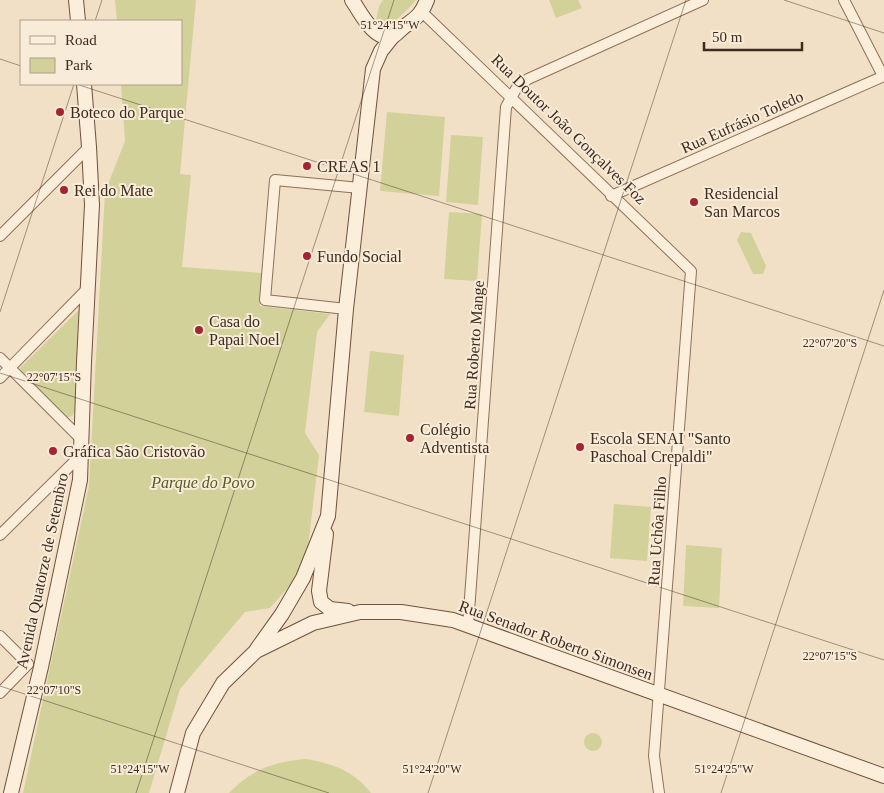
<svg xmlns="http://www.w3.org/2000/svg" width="884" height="793" font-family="'Times New Roman',serif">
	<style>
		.green { fill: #d1d199 }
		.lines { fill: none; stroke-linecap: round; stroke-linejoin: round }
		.street-casing { stroke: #8f705a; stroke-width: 12 }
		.secondary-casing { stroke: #71513d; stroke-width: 16 }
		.street { stroke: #fbeedb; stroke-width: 10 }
		.secondary { stroke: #fbeedb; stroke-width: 14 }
		.ticks { fill: none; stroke: #3e2b1f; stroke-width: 1; stroke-opacity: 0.45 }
		.poi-dot { fill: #a32533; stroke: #f8ebd7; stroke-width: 2 }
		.labels { text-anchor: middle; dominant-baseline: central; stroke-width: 4; stroke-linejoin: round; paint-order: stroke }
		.poi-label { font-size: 16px; fill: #3e2b1f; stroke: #f8ebd7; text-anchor: start }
		.street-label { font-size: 16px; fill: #3e2b1f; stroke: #f8ebd7 }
		.park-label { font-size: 16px; font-style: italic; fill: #545c24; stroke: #f8ebd7 }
		.ticks-label { font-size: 12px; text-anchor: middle; fill: #3e2b1f; stroke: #f8ebd7; stroke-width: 4; stroke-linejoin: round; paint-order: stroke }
	</style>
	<rect width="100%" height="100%" fill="#f2e0c6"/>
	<g class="green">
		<polygon points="115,0 196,0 180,174 191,175 182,267 262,273 260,306 330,314 317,332 305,433 319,455 308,547 294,581 270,608 245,612 180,689 149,793 23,793 89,486 105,192 125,141 121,84 181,84 181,21 117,21"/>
		<polygon points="383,0 416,0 413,4 389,27 383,28 376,20 379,6"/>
		<polygon points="549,0 578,0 582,8 556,18"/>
		<polygon points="387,112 445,117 439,196 380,191"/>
		<polygon points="451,135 483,137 478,205 446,202"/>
		<polygon points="449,212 482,214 477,281 444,279"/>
		<polygon points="741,232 751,233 766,266 763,274 753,274 737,240"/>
		<polygon points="79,310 75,411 72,416 66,418 21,373 20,368"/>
		<polygon points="370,351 404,355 399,416 364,412"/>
		<polygon points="614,504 651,507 647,561 610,558"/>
		<polygon points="686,545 722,548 719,608 683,606"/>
		<circle cx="593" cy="742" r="9"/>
		<path d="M306,759C333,764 353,770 371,793H229C233,789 237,785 241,782C261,766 281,761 306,759Z"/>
	</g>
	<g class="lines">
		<defs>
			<g id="street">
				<polyline points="844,0 883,76"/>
				<polyline points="422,12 691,271 654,756 659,793"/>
				<polyline points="611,196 884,76"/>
				<polyline points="0,236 89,147"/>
				<polyline points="346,309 265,300 275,180 360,188"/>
				<polyline points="0,358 81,439"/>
				<polyline points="0,378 88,288"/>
				<polyline points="0,535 81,455"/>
				<polyline points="468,625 506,107 516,89 528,79 703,0"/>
				<polyline points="0,636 28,664"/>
				<polyline points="0,693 28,664"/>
			</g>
			<g id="secondary">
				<polyline points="76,0 78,21"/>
				<path d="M352,0C360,12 375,43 393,36C397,34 401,29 405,26C417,17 421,15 427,0"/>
				<polyline points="326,534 319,591 321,602 330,609 348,611"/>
				<polyline points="257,649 282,614 303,578 328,516 346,309 373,69 381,51 393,36"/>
				<polyline points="11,793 41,667 80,480 84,362 92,205 89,147 84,84"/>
				<polyline points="177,793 193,733 223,683 256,651 313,623 360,612 401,612 453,620 884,776"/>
			</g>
		</defs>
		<use href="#street" class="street-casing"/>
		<use href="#secondary" class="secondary-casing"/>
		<use href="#street" class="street"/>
		<use href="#secondary" class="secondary"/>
	</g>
	<path class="ticks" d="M784,0L884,33M95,21L102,0M0,59L21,66M76,84L884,346M0,312L74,84M0,373L884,660M0,686L329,793M136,793L394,0M428,793L686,0M721,793L884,290"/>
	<g class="poi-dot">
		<circle cx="60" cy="112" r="5"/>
		<circle cx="307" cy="166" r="5"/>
		<circle cx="64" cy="190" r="5"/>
		<circle cx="694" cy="202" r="5"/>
		<circle cx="307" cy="256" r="5"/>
		<circle cx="199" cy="330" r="5"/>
		<circle cx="410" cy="438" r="5"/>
		<circle cx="580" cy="447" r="5"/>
		<circle cx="53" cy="451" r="5"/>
	</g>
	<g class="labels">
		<g class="poi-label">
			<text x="70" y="112">Boteco do Parque</text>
			<text x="317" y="166">CREAS 1</text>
			<text x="74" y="190">Rei do Mate</text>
			<text x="704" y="193">Residencial<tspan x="704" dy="18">San Marcos</tspan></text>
			<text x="317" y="256">Fundo Social</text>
			<text x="209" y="321">Casa do<tspan x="209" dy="18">Papai Noel</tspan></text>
			<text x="420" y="429">Colégio<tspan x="420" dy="18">Adventista</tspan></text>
			<text x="590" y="438">Escola SENAI "Santo<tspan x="590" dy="18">Paschoal Crepaldi"</tspan></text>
			<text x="63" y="451">Gráfica São Cristovão</text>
		</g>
		<g class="street-label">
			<text transform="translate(742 122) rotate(-24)">Rua Eufrásio Toledo</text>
			<text transform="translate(569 129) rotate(44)">Rua Doutor João Gonçalves Foz</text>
			<text transform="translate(474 345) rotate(-86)">Rua Roberto Mange</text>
			<text transform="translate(657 531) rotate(-86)">Rua Uchôa Filho</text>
			<text transform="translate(42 571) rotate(-78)">Avenida Quatorze de Setembro</text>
			<text transform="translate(556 640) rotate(20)">Rua Senador Roberto Simonsen</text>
		</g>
		<g class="park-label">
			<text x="203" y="482">Parque do Povo</text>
		</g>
	</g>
	<g class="ticks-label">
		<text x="390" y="29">51°24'15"W</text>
		<text x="830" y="347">22°07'20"S</text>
		<text x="54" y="381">22°07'15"S</text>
		<text x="830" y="660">22°07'15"S</text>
		<text x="54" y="694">22°07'10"S</text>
		<text x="724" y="773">51°24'25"W</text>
		<text x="140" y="773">51°24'15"W</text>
		<text x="432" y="773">51°24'20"W</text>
	</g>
	<rect x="20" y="20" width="162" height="65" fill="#f8ebd7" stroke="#ae9e8d"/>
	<rect x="30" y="36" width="25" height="8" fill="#fbeedb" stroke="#ae9e8d"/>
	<text x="65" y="45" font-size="15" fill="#3e2b1f">Road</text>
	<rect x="30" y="58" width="25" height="15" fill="#d1d199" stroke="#ae9e8d"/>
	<text x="65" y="70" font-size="15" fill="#3e2b1f">Park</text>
	<path d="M704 42v8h98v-8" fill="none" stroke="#3e2b1f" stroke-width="2.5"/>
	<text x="712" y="42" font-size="15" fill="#3e2b1f" stroke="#f8ebd7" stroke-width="4" paint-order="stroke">50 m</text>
</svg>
